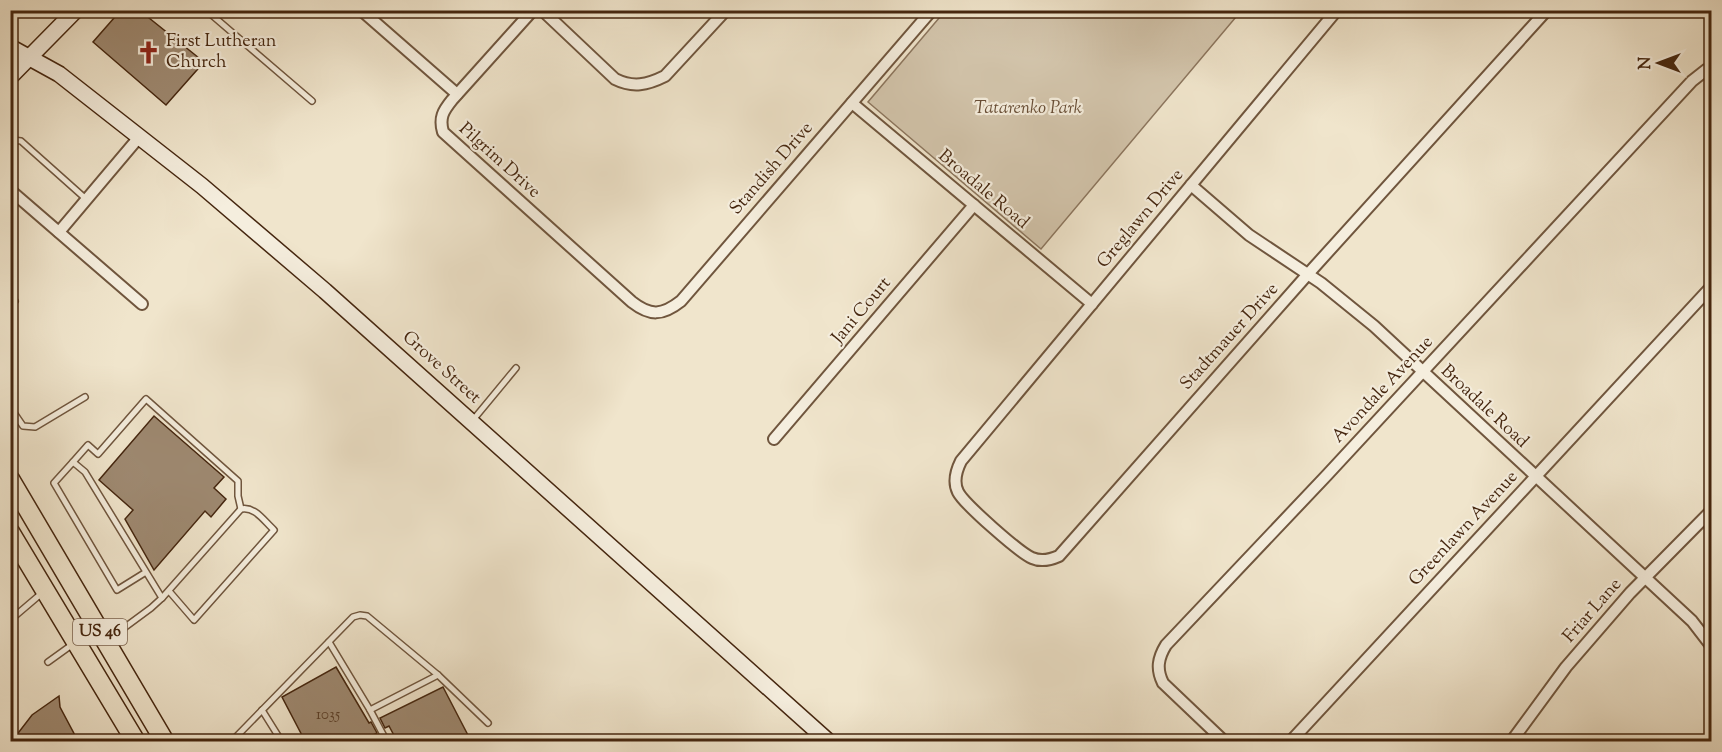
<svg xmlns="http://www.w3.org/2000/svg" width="1722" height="752" font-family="'Sorts Mill Goudy',serif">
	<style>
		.green { fill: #d3c5ac; stroke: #8c765e; stroke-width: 1.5 }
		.building { fill: #9e8971; stroke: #45260f; stroke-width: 1.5 }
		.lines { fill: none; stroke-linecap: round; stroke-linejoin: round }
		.lane-casing { stroke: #70563e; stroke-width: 8 }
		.street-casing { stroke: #70563e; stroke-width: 14 }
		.secondary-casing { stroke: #45260f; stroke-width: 18 }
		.highway-casing { stroke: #45260f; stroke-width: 21 }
		.lane { stroke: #f5eede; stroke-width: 5 }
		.street { stroke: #f5eede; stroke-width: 10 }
		.secondary { stroke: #f5eede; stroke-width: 15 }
		.highway { stroke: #f0e5cc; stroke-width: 18 }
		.labels { text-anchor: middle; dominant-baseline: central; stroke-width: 4.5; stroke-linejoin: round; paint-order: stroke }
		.number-label { font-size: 15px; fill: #5b3f28 }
		.shield { fill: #f5eede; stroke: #7a624d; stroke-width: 1.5 }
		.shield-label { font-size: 16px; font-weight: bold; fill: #45260f }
		.poi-label { font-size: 18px; fill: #45260f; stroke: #f5eede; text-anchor: start }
		.park-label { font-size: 18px; font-style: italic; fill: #684e36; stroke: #f5eede }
		.street-label { font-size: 18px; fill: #45260f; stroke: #f5eede }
	</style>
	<rect width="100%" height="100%" fill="#f0e5cc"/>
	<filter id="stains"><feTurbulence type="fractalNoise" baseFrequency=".00333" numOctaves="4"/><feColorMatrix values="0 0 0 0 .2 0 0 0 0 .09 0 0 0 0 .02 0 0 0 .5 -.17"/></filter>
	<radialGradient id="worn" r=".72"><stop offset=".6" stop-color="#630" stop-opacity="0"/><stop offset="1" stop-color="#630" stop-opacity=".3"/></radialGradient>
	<polygon class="green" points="945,11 945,10 1241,11 1041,249 868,102"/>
	<g class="building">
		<polygon points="121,10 139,10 204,62 166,105 93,42"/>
		<polygon points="154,416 224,477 214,488 226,499 211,517 205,511 154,570 125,519 133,510 99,480"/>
		<polygon points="336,667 369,723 371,722 377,733 362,741 305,741 282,697"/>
		<polygon points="443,687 471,741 397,741 389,726 385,728 380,718"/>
		<polygon points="59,696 60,707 78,741 12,741 32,715"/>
	</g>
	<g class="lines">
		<defs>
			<g id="lane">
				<polyline points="206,10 312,101"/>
				<polyline points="10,143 13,140 21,141 86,199"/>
				<polyline points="10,304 15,301"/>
				<polyline points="10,407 23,426 35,427 85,397"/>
				<polyline points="473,420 516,368"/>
				<polyline points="73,462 88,445 98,454 146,399 238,481 238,496 241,509"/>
				<path d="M162,598L241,509C255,506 264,521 274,530L194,620L169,591"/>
				<polyline points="15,616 42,593"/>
				<polyline points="109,639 151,608 162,598 85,472 73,462 54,483 117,590 146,572"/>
				<polyline points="329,642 370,710"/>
				<polyline points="48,662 73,644"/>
				<polyline points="262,710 282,742"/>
				<polyline points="231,742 353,617 360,615 367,616 438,675 488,723"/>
				<polyline points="387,742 370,710 438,675"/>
			</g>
			<g id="street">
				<polyline points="361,10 457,94"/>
				<path d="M533,10L452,100C443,111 439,118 443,132L632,302C650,316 662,316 681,301L932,10"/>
				<path d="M542,10L615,79C633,88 647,85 665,76L726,10"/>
				<path d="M1337,10L961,461C956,471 953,482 958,492C964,504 1020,553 1032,558C1041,562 1050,560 1059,556L1308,274L1547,10"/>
				<polyline points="852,103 1092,304"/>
				<polyline points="1191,185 1249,235 1321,283 1374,326 1692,621 1712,647"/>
				<polyline points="10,190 142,304"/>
				<polyline points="59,232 140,136"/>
				<polyline points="774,439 974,205"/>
				<polyline points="1712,691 1712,697"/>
				<path d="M1225,742L1163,683C1156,669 1158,658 1166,645L1327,475L1692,81L1706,70L1712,68"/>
				<polyline points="1290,742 1712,286"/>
				<polyline points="1511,742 1566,667 1630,593 1712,510"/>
			</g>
			<g id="secondary">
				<polyline points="10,47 59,74 202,186 325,291 829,742"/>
				<polyline points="10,77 76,10"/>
			</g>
			<g id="highway">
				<polyline points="10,479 165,742"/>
				<polyline points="10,532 136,742"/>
			</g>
		</defs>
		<use href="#lane" class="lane-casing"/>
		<use href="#street" class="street-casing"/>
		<use href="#secondary" class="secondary-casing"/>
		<use href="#highway" class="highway-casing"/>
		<use href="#lane" class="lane"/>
		<use href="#street" class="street"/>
		<use href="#secondary" class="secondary"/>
		<use href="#highway" class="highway"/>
	</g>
	<defs>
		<symbol id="church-bare" viewBox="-9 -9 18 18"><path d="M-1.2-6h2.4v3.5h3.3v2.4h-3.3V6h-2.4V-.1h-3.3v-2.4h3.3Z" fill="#8f2418" stroke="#f5eede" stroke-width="2.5" paint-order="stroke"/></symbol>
	</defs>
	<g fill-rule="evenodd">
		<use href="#church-bare" x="132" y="36" width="33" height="33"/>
	</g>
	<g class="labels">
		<g class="number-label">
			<text x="328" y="715">1035</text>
		</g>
		<rect class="shield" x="73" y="619" width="54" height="26" rx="4.5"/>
		<g class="shield-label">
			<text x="100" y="632">US 46</text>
		</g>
		<g class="poi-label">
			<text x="166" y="42">First Lutheran<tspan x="166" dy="21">Church</tspan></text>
		</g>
		<g class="park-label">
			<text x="1028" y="109">Tatarenko Park</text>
		</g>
		<g class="street-label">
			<text transform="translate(499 161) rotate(42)">Pilgrim Drive</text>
			<text transform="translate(772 169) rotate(-49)">Standish Drive</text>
			<text transform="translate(983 190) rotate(40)">Broadale Road</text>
			<text transform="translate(1141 219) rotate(-50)">Greglawn Drive</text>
			<text transform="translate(862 311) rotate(-50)">Jani Court</text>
			<text transform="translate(1230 337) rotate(-48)">Stadtmauer Drive</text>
			<text transform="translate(441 368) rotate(42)">Grove Street</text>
			<text transform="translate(1383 390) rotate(-47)">Avondale Avenue</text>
			<text transform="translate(1484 407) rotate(43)">Broadale Road</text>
			<text transform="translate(1464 529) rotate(-47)">Greenlawn Avenue</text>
			<text transform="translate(1593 611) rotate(-49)">Friar Lane</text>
		</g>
	</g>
	<rect width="1722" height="752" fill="none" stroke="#f0e5cc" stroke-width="36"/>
	<rect x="12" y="12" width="1698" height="728" fill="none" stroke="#45260f" stroke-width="3"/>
	<rect x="18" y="18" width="1686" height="716" fill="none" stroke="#45260f" stroke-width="1.5"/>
	<g transform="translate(1659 63) rotate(270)" stroke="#f5eede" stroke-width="4.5" paint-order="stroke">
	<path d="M0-4.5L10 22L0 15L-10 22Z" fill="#45260f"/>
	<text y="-9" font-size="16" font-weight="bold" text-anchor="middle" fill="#45260f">N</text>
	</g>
	<rect width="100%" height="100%" filter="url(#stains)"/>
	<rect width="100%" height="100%" fill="url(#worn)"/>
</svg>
